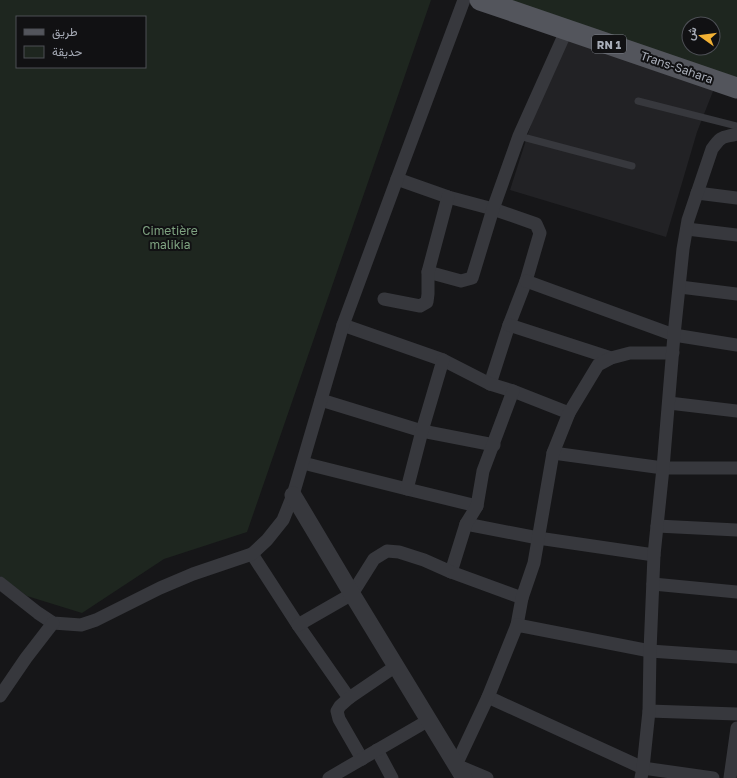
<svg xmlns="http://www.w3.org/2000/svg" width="737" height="778" font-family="'Golos Text',Vazirmatn,sans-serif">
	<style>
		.built { fill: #222225 }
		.green { fill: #1e261f; fill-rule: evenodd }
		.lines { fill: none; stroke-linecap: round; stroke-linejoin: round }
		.service { stroke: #37383d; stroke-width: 7 }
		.minor { stroke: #37383d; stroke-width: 13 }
		.tertiary { stroke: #37383d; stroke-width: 17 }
		.primary { stroke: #53555c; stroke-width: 21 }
		.labels { text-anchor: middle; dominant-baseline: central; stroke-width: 4; stroke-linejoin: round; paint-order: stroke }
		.shield { fill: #111113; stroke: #7b7e86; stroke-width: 1 }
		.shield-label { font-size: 11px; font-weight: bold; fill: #a8adb8 }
		.street-label { font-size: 12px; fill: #a8adb8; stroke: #111113 }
		.park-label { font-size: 12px; fill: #7fa381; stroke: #111113 }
	</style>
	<rect width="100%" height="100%" fill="#161618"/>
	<polygon class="built" points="562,28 717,81 697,132 666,237 510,190"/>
	<g class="green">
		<path d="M0,0H431L247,532L164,559L82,613L27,596L0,576ZM17,17H145V67H17Z"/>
		<path d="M482,0H737V87ZM689,24H713V48H689Z"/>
	</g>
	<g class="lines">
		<g class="service">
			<polyline points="638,101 737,126"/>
			<polyline points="519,136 632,166"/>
		</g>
		<g class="minor">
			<polyline points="397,179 448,197 493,209 536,224 540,233 526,281 509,325 490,384"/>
			<polyline points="697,193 737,198"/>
			<polyline points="687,229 737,235"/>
			<polyline points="428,272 461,281 472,278 493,209 519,136 567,29"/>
			<polyline points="526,281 674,335 737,345"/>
			<polyline points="680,287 737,294"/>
			<polyline points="384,299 420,306 427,302 428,294 428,272 448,197"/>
			<polyline points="343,325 443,360 490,384 513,391 569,413"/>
			<polyline points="509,325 611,358"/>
			<polyline points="321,400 422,431 494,445"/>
			<polyline points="669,403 737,411"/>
			<polyline points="553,453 663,468 737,468"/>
			<polyline points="303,463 407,489 477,506"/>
			<polyline points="407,489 422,431 443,360"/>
			<polyline points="466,524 538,538 654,555"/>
			<polyline points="657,526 737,530"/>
			<polyline points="252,554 298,625 349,698"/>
			<polyline points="451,572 466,524 477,506 483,471 513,391"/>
			<polyline points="0,583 38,613 53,623 81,625 96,620 160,588 193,574 252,554 267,540 283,520 293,495 343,325 397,179 464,0"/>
			<polyline points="653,584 737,592"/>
			<polyline points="298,625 352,594 374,559 387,551 399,552 424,560 451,572 522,598"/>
			<polyline points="517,625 522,598 534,563 553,453 569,413 598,365 611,358 630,353 673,353"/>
			<polyline points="0,696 26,658 53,623"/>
			<polyline points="488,697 643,768 713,778"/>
			<polyline points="649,711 737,714"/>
			<polyline points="377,750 392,778"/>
			<polyline points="362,759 339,719 337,711 340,706 349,698 396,666"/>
			<polyline points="329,778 429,720"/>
			<polyline points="487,778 456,765 488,697 517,625 650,651 737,657"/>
			<path d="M641,778L643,768L649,711L650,651L654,555L663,468L674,335L683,249L688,220L712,149C722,135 722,138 737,134"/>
			<polyline points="730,778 737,728"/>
		</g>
		<polyline class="tertiary" points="293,495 352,594 464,778"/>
		<polyline class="primary" points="480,0 737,88"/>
	</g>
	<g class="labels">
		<rect class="shield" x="592" y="35" width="34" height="18" rx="3"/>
		<g class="shield-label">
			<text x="609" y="44">RN 1</text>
		</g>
		<g class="street-label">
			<text transform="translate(677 67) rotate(19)">Trans-Sahara</text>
		</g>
		<g class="park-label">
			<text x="170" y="230">Cimetière<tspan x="170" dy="14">malikia</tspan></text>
		</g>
	</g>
	<rect x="16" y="16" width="130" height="52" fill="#111113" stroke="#4d4f55"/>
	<rect x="24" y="29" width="20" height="6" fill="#53555c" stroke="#4d4f55"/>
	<text x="52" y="36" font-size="12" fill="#a8adb8">طريق</text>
	<rect x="24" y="46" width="20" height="12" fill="#1e261f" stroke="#4d4f55"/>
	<text x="52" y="56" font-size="12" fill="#a8adb8">حديقة</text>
	<g transform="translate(701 36) rotate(284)"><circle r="19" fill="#111113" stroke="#4d4f55"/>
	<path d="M0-3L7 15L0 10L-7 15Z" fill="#f2b134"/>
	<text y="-6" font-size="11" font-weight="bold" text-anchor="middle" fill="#a8adb8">ش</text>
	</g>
</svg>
